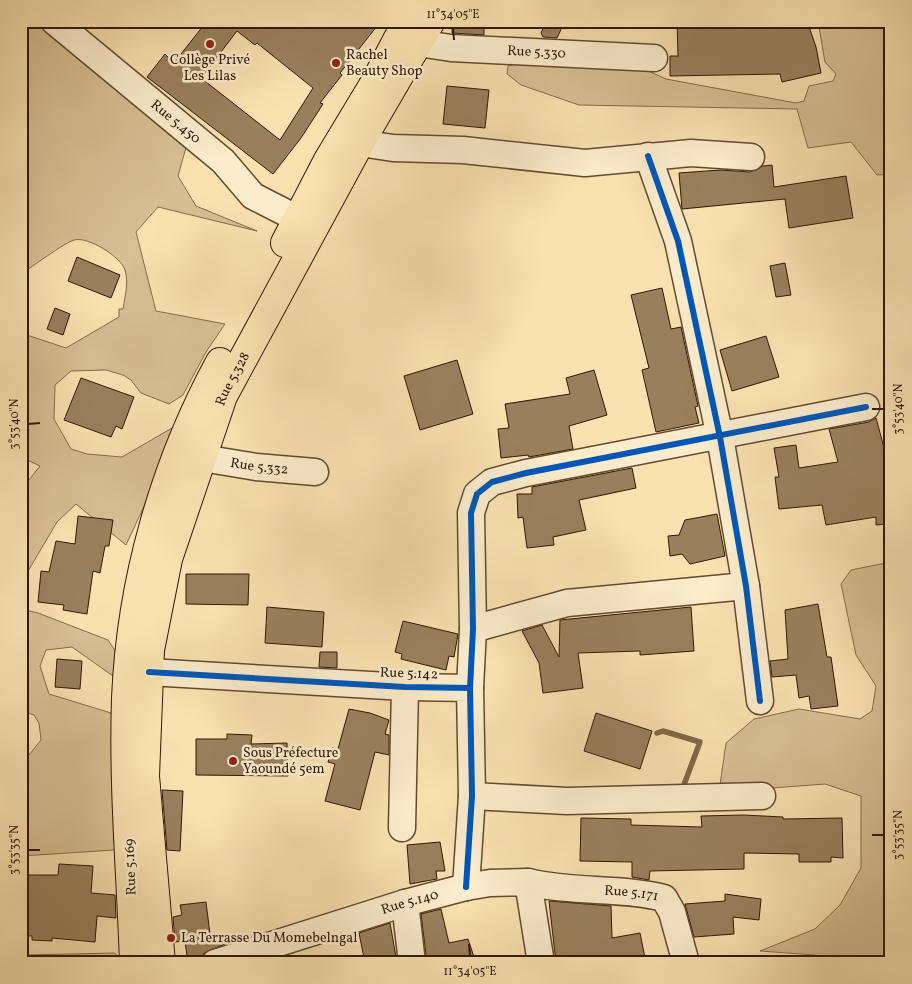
<svg xmlns="http://www.w3.org/2000/svg" width="912" height="984" font-family="Vollkorn,serif">
	<style>
		.green { fill: #d7bf93; stroke: #846b4c }
		.lines { fill: none; stroke-linecap: round; stroke-linejoin: round }
		.stream { stroke: #816748; stroke-width: 5.5 }
		.building { fill: #99805d; stroke: #321704; fill-rule: evenodd }
		.minor-casing { stroke: #644a2f; stroke-width: 29 }
		.major-casing { stroke: #321704; stroke-width: 30 }
		.minor { stroke: #fbeccc; stroke-width: 26 }
		.major { stroke: #f9e1b0; stroke-width: 28 }
		.cycleway-casing { stroke: #fbeccc; stroke-width: 9 }
		.cycleway { stroke: #0057b8; stroke-width: 6 }
		.ticks { fill: none; stroke: #321704; stroke-width: 2 }
		.poi-dot { fill: #8f2418; stroke: #fbeccc; stroke-width: 2 }
		.labels { text-anchor: middle; dominant-baseline: central; stroke-width: 5; stroke-linejoin: round; paint-order: stroke }
		.street-label { font-size: 14px; fill: #321704; stroke: #fbeccc }
		.poi-label { font-size: 14px; fill: #321704; stroke: #fbeccc; text-anchor: start }
		.neatline { fill: none; stroke: #321704; stroke-width: 2 }
		.ticks-label { font-size: 12px; text-anchor: middle; fill: #321704 }
	</style>
	<rect width="100%" height="100%" fill="#f9e1b0"/>
	<filter id="stains"><feTurbulence type="fractalNoise" baseFrequency=".004" numOctaves="4"/><feColorMatrix values="0 0 0 0 .2 0 0 0 0 .09 0 0 0 0 .02 0 0 0 .5 -.17"/></filter>
	<radialGradient id="worn" r=".72"><stop offset=".6" stop-color="#630" stop-opacity="0"/><stop offset="1" stop-color="#630" stop-opacity=".3"/></radialGradient>
	<g class="green">
		<path d="M21,21H47L189,137L178,176L196,206L257,231L158,207L136,232L156,311L225,324L206,352L183,395L169,404L141,393L131,380L123,375L106,370L71,371L55,385L54,419L71,449L87,454L122,457L179,424L175,440L126,545L76,504L57,522L21,583V490L40,466L21,457V333L66,348L119,317V309H123C125,295 129,284 125,270C121,257 88,236 74,240C64,243 32,267 21,274Z"/>
		<polygon points="818,21 891,21 891,174 877,175 851,142 808,148 797,109 579,105 521,85 507,74 508,66 524,62 635,65 666,79 796,103 804,101 809,86 833,81 836,74 825,62"/>
		<polygon points="891,562 891,963 822,963 815,955 760,951 815,929 840,905 861,868 861,796 825,784 719,792 726,743 754,719 799,709 860,719 872,711 876,686 856,655 841,584 851,570"/>
		<polygon points="21,609 38,613 108,640 118,655 113,676 72,647 46,650 40,666 49,694 111,713 137,834 130,849 21,856 21,765 41,740 39,723 34,715 21,711"/>
		<polygon points="21,952 24,955 115,953 122,963 21,963"/>
	</g>
	<g class="lines">
		<polyline class="stream" points="657,733 663,731 700,742 682,790"/>
	</g>
	<g class="building">
		<path d="M207,21H381L340,73L342,75L320,103L323,104L301,138L273,174L147,77L165,54L174,63ZM237,31L255,45L257,43L313,88L280,140L201,78Z"/>
		<polygon points="557,21 565,21 557,38 543,37 541,33 544,26"/>
		<polygon points="677,21 733,22 733,28 780,27 778,21 807,21 816,47 821,73 782,82 780,74 670,76 670,56 678,56"/>
		<polygon points="452,24 484,25 484,35 452,33"/>
		<polygon points="447,86 489,90 485,128 443,124"/>
		<polygon points="772,165 774,187 846,176 853,218 789,228 785,199 682,209 679,173 720,170 750,172 763,166"/>
		<polygon points="77,257 120,275 111,298 68,281"/>
		<polygon points="785,263 791,295 776,297 770,266"/>
		<polygon points="662,288 671,329 681,327 698,406 695,407 699,423 656,432 642,370 649,368 631,295"/>
		<polygon points="55,308 70,314 63,335 47,329"/>
		<polygon points="766,336 779,377 732,391 720,350"/>
		<polygon points="457,360 473,414 420,430 404,376"/>
		<polygon points="594,370 607,415 569,426 573,449 529,457 528,455 501,458 498,429 509,428 505,404 570,394 566,378"/>
		<polygon points="81,378 134,397 122,429 116,426 111,437 64,420"/>
		<polygon points="876,418 886,455 885,500 890,500 891,524 876,525 876,517 826,525 822,505 779,509 775,477 779,477 774,448 796,445 799,468 838,462 829,429 869,422"/>
		<polygon points="632,468 636,488 579,500 586,530 553,537 554,545 527,548 523,517 518,518 517,494 532,494 532,487"/>
		<polygon points="717,514 725,556 690,564 682,554 670,556 668,536 679,535 685,520"/>
		<polygon points="78,516 113,520 109,546 105,546 100,573 93,571 87,614 63,610 64,605 38,602 41,571 49,572 56,541 75,544"/>
		<polygon points="186,574 249,574 248,605 186,604"/>
		<polygon points="818,604 827,657 831,657 838,706 811,709 809,696 799,698 796,675 772,677 770,661 788,659 785,610"/>
		<polygon points="267,607 324,612 322,647 265,643"/>
		<polygon points="691,607 694,651 640,655 640,651 578,653 583,688 543,693 539,663 522,631 542,625 559,657 560,620"/>
		<polygon points="403,621 458,634 454,657 449,656 446,670 401,659 402,654 395,652"/>
		<polygon points="320,652 337,652 337,668 319,667"/>
		<polygon points="57,659 82,661 80,689 55,687"/>
		<polygon points="349,709 370,713 389,720 385,734 389,735 389,755 375,752 360,810 325,801 335,764 328,762 332,748 338,749"/>
		<polygon points="596,713 652,731 640,769 584,751"/>
		<polygon points="227,734 252,735 251,744 287,743 288,776 196,775 196,739 227,739"/>
		<polygon points="162,790 183,791 180,851 167,850"/>
		<polygon points="743,815 783,817 783,819 842,818 843,858 831,857 831,862 799,862 799,854 744,853 744,869 650,871 649,880 632,877 632,862 580,861 581,818 631,819 631,825 702,827 701,816"/>
		<polygon points="440,842 445,871 436,871 437,879 410,884 407,845"/>
		<polygon points="59,864 93,866 91,893 115,895 116,918 97,916 95,942 52,938 52,941 32,940 32,936 21,936 21,875 58,875"/>
		<polygon points="725,894 761,899 759,920 733,917 734,934 694,937 685,904 725,901"/>
		<polygon points="549,901 611,906 612,938 640,933 646,963 556,963"/>
		<polygon points="206,902 211,942 224,941 225,944 204,953 200,963 188,963 185,941 175,942 173,917 182,915 180,905"/>
		<polygon points="441,909 449,943 468,939 476,963 427,963 421,914"/>
		<polygon points="390,923 397,963 365,963 359,933"/>
	</g>
	<g class="lines">
		<defs>
			<g id="minor">
				<path id="s1" d="M54,21L223,161L253,196L298,219"/>
				<path id="s2" d="M418,43L451,48L654,58"/>
				<polyline points="360,143 393,148 463,150 585,163 691,153 751,157"/>
				<polyline points="648,156 678,241 720,437 746,586 760,701"/>
				<path id="s3" d="M202,458L256,467L315,472"/>
				<polyline points="473,629 567,603 746,586"/>
				<polyline points="149,672 405,687 470,688 472,796 466,887"/>
				<polyline points="470,688 473,629 471,513 477,494 492,482 526,473 866,407"/>
				<polyline points="472,796 567,801 762,796"/>
				<polyline points="402,828 405,687"/>
				<path id="s4" d="M528,882C573,893 620,887 664,898L672,912L686,963"/>
				<polyline points="405,903 412,963"/>
				<path id="s5" d="M215,963L405,903L466,887L490,883L528,882L541,963"/>
			</g>
			<g id="major">
				<polyline points="285,243 328,160 375,82 407,21"/>
				<path d="M134,963C131,875 123,786 126,698C131,581 164,465 220,362"/>
				<path id="s6" d="M161,963L145,776L150,650L168,559L223,396L360,143L431,21"/>
			</g>
		</defs>
		<use href="#minor" class="minor-casing"/>
		<use href="#major" class="major-casing"/>
		<use href="#minor" class="minor"/>
		<use href="#major" class="major"/>
		<defs>
			<g id="cycleway">
				<polyline points="648,156 678,241 720,437 746,586 760,701"/>
				<polyline points="149,672 405,687 470,688 472,796 466,887"/>
				<polyline points="470,688 473,629 471,513 477,494 492,482 526,473 866,407"/>
			</g>
		</defs>
		<use href="#cycleway" class="cycleway-casing"/>
		<use href="#cycleway" class="cycleway"/>
	</g>
	<path class="ticks" d="M453,28L454,40M872,409H884M28,424L40,423M872,835H884M28,850H40M469,944L470,956"/>
	<g class="poi-dot">
		<circle cx="210" cy="44" r="5"/>
		<circle cx="336" cy="63" r="5"/>
		<circle cx="233" cy="761" r="5"/>
		<circle cx="171" cy="938" r="5"/>
	</g>
	<g class="labels">
		<g class="street-label">
			<text stroke="none"><textPath href="#s2" startOffset="119">Rue 5.330</textPath></text>
			<text stroke="none"><textPath href="#s1" startOffset="158">Rue 5.450</textPath></text>
			<text stroke="none"><textPath href="#s6" startOffset="598">Rue 5.328</textPath></text>
			<text stroke="none"><textPath href="#s3" startOffset="58">Rue 5.332</textPath></text>
			<text transform="translate(409 674) rotate(2)">Rue 5.142</text>
			<text transform="translate(131 867) rotate(-92)">Rue 5.169</text>
			<text stroke="none"><textPath href="#s4" startOffset="104">Rue 5.171</textPath></text>
			<text stroke="none"><textPath href="#s5" startOffset="204">Rue 5.140</textPath></text>
		</g>
		<g class="poi-label">
			<text x="346" y="55">Rachel<tspan x="346" dy="16">Beauty Shop</tspan></text>
			<text x="210" y="60" text-anchor="middle">Collège Privé<tspan x="210" dy="16">Les Lilas</tspan></text>
			<text x="243" y="753">Sous Préfecture<tspan x="243" dy="16">Yaoundé 5em</tspan></text>
			<text x="181" y="938">La Terrasse Du Momebelngal</text>
		</g>
	</g>
	<rect width="912" height="984" fill="none" stroke="#f9e1b0" stroke-width="55"/>
	<rect x="28" y="28" width="856" height="928" class="neatline"/>
	<g class="ticks-label">
		<text x="453" y="18">11°34'05"E</text>
		<text transform="translate(898 409) rotate(-90)" y="4">3°53'40"N</text>
		<text transform="translate(14 424) rotate(-90)" y="4">3°53'40"N</text>
		<text transform="translate(898 835) rotate(-90)" y="4">3°53'35"N</text>
		<text transform="translate(14 850) rotate(-90)" y="4">3°53'35"N</text>
		<text x="470" y="975">11°34'05"E</text>
	</g>
	<rect width="100%" height="100%" filter="url(#stains)"/>
	<rect width="100%" height="100%" fill="url(#worn)"/>
</svg>
